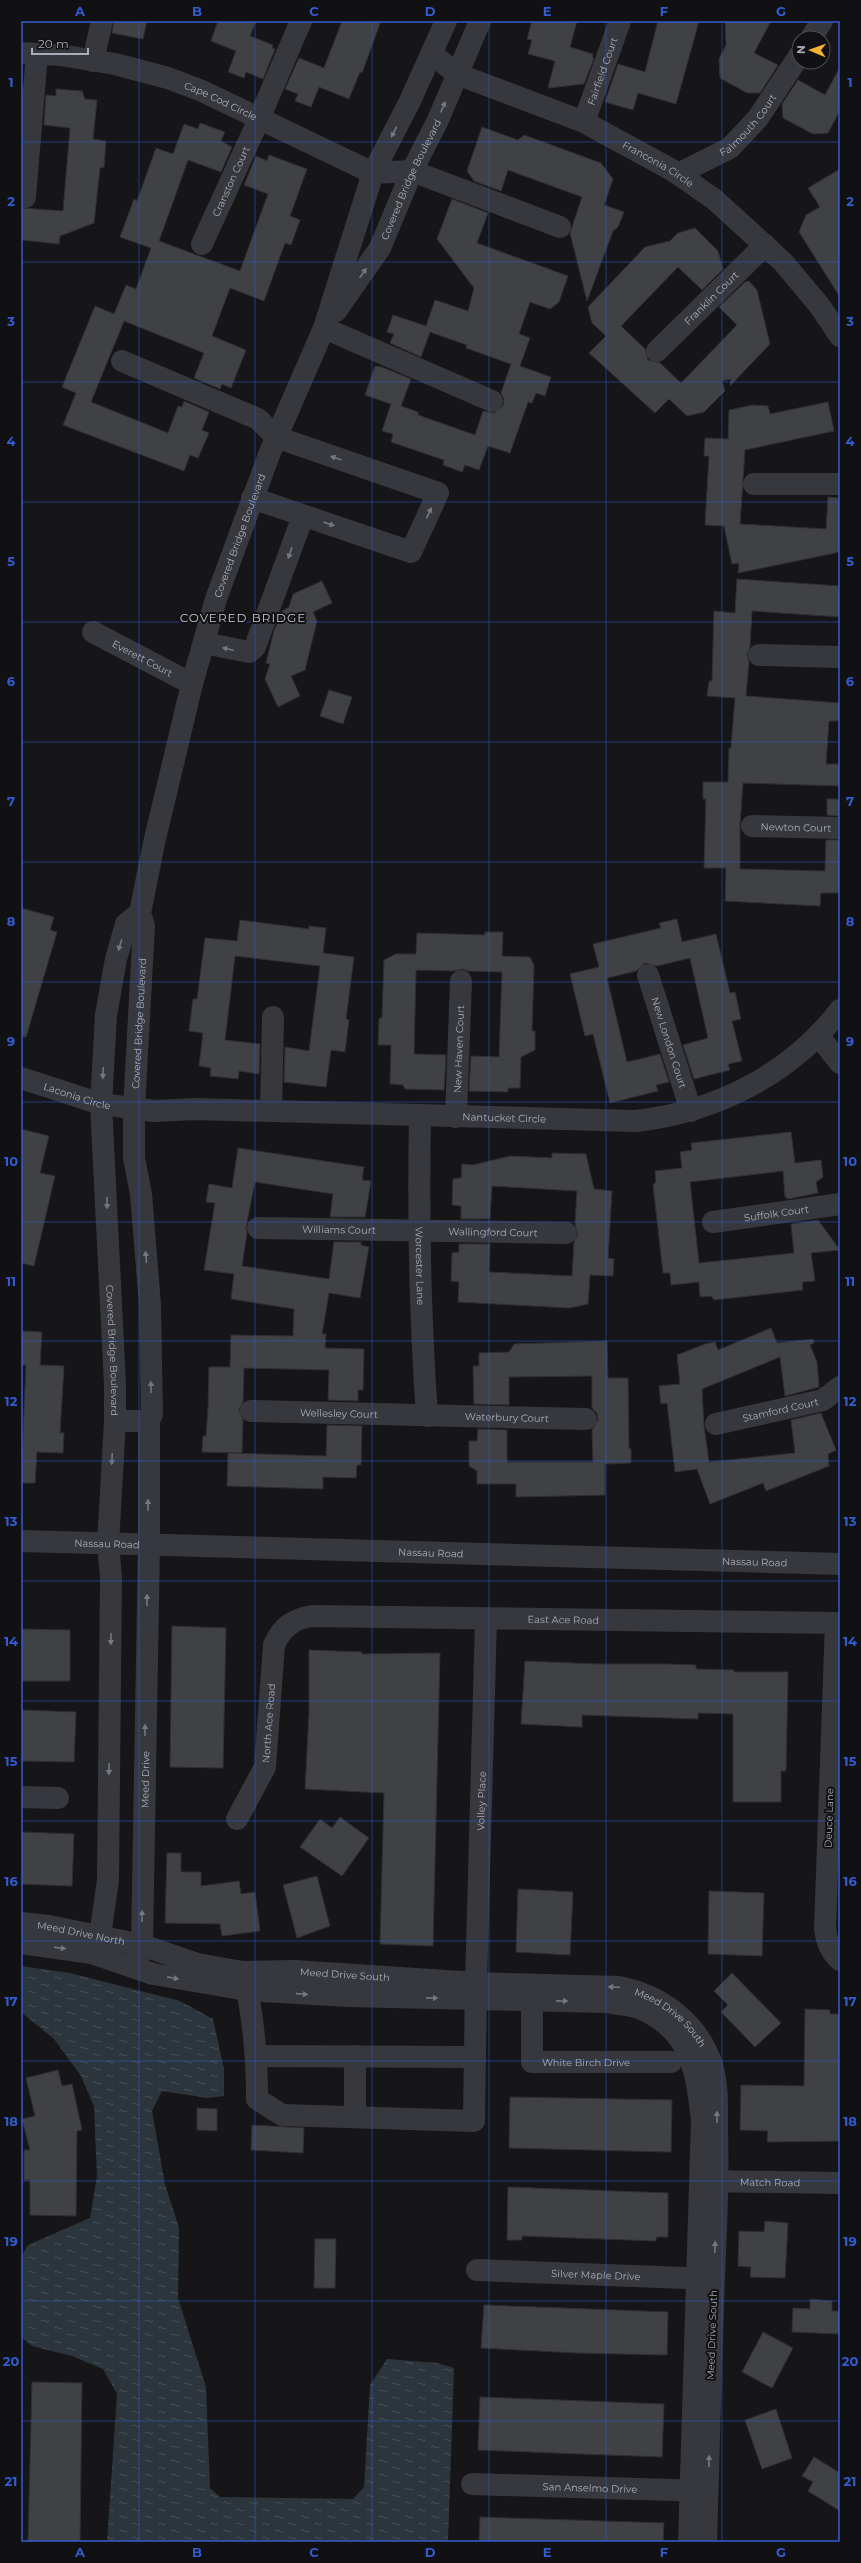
<svg xmlns="http://www.w3.org/2000/svg" width="861" height="2563" font-family="Montserrat,sans-serif">
	<style>
		.water { fill: url(#water-ripples) }
		.building { fill: #404145; stroke: #303034 }
		.lines { fill: none; stroke-linecap: round; stroke-linejoin: round }
		.minor { stroke: #37383d; stroke-width: 22 }
		.oneway { fill: #757881 }
		.grid { fill: none; stroke: #325cd3; stroke-width: 1; stroke-opacity: 0.55 }
		.labels { text-anchor: middle; dominant-baseline: central; stroke-width: 4; stroke-linejoin: round; paint-order: stroke }
		.street-label { font-size: 10px; fill: #a8adb8; stroke: #111113 }
		.quarter-label { font-size: 12px; letter-spacing: 1px; fill: #c9ccd4; stroke: #111113 }
		.neatline { fill: none; stroke: #325cd3; stroke-width: 1.5 }
		.grid-label { font-size: 13px; text-anchor: middle; font-weight: bold; fill: #325cd3 }
	</style>
	<defs>
		<pattern id="water-ripples" width="26" height="14" patternUnits="userSpaceOnUse"><rect width="26" height="14" fill="#2c353c"/><path d="M2 4q2-2 4 0t4 0M15 11q2-2 4 0t4 0" fill="none" stroke="#485056"/></pattern>
	</defs>
	<rect width="100%" height="100%" fill="#161618"/>
	<polygon class="water" points="21,1966 70,1973 180,2001 213,2019 224,2069 224,2096 208,2098 162,2091 152,2111 165,2184 179,2228 178,2298 206,2387 210,2488 220,2497 353,2499 364,2487 370,2385 387,2359 437,2363 454,2368 448,2542 107,2542 117,2394 103,2369 72,2356 32,2346 21,2337 21,2257 28,2245 90,2218 97,2176 94,2106 81,2076 54,2039 21,2012"/>
	<g class="building">
		<polygon points="114,21 147,21 143,39 112,33"/>
		<polygon points="218,21 256,21 250,36 273,45 272,48 275,49 263,79 246,72 244,78 228,72 236,51 211,41"/>
		<polygon points="342,21 381,21 362,73 360,72 349,99 319,87 311,107 295,101 298,94 285,89 299,58 324,68"/>
		<polygon points="532,21 577,21 570,47 593,54 592,57 594,58 584,84 548,88 555,61 528,54 532,40 527,39"/>
		<polygon points="658,21 699,21 676,104 638,93 633,110 605,102 618,64 645,72"/>
		<polygon points="725,21 771,21 754,53 778,65 760,93 747,93 720,78 719,59 726,45"/>
		<polygon points="840,67 840,110 828,133 813,134 783,118 782,104 798,80 825,95"/>
		<polygon points="56,89 82,91 85,99 97,100 93,139 106,141 104,167 100,168 94,223 60,236 59,244 21,240 21,208 63,211 70,128 44,125 46,95 56,96"/>
		<polygon points="200,123 225,132 221,141 232,147 221,172 188,160 159,241 240,271 268,194 244,185 256,156 267,161 269,155 307,169 290,216 300,220 291,245 285,243 264,301 230,288 212,336 246,350 231,388 222,384 220,389 194,378 204,353 124,321 91,402 168,433 178,406 182,407 184,401 209,412 202,430 209,433 198,458 190,455 184,471 63,425 76,393 62,387 95,306 114,314 126,285 136,289 151,248 120,237 134,199 137,201 156,148 173,154 184,124 198,129"/>
		<polygon points="482,127 518,140 524,135 601,163 613,179 604,205 624,212 618,227 613,231 587,301 570,233 582,197 508,170 501,191 474,181 467,171"/>
		<polygon points="840,169 840,297 799,232 806,215 820,207 808,188"/>
		<polygon points="452,199 488,213 477,243 568,276 559,302 550,309 530,302 519,334 530,338 520,366 551,377 545,396 536,393 532,403 528,402 510,453 488,446 479,470 465,465 462,472 443,465 444,460 391,442 393,434 382,431 391,404 365,395 375,366 382,367 411,379 401,406 418,412 418,415 475,435 483,411 494,413 503,406 504,399 501,393 511,364 466,348 467,345 430,332 421,357 390,343 394,334 387,332 393,315 426,326 435,300 468,311 474,288 437,239"/>
		<polygon points="695,228 718,251 723,269 702,290 678,267 621,326 645,349 648,360 660,363 681,383 737,325 719,307 745,282 749,281 757,290 770,344 730,386 731,379 722,381 725,391 704,412 687,416 669,399 655,413 589,353 606,336 592,323 588,307 645,247 670,241 678,233"/>
		<polygon points="828,402 834,431 745,450 740,524 826,529 828,497 840,498 840,552 738,573 739,563 732,564 724,526 705,525 709,456 704,456 705,438 728,439 729,410 753,405 768,406 770,414"/>
		<polygon points="737,579 840,586 840,617 752,611 750,647 747,654 749,662 746,696 840,703 840,721 829,721 826,764 840,764 840,786 743,783 740,825 740,869 825,871 826,840 840,840 840,893 821,893 820,906 725,901 726,868 704,868 706,799 703,799 703,782 728,782 729,748 731,748 735,698 707,696 709,681 712,681 714,611 735,613"/>
		<polygon points="322,581 332,603 313,612 317,621 305,670 291,676 300,696 278,707 265,679 270,664 266,663 274,631 282,611 289,607 293,594"/>
		<polygon points="329,690 352,697 343,724 320,716"/>
		<polygon points="827,799 840,799 840,816 827,815"/>
		<polygon points="21,908 54,917 50,930 57,932 26,1037 21,1036"/>
		<polygon points="677,919 682,942 716,934 730,993 735,992 741,1019 732,1021 742,1061 728,1064 730,1070 694,1079 683,1045 708,1038 690,958 657,966 645,963 636,971 607,978 627,1062 660,1054 669,1082 656,1085 658,1091 610,1103 593,1034 585,1036 570,974 599,967 593,944 661,928 659,923"/>
		<polygon points="240,920 309,929 309,926 326,928 323,953 354,957 346,1019 349,1020 345,1052 331,1050 326,1087 284,1082 285,1047 309,1051 320,966 235,956 225,1040 260,1044 259,1074 239,1071 238,1079 210,1076 211,1068 199,1066 203,1033 189,1031 193,999 197,999 205,938 237,941"/>
		<polygon points="485,932 503,932 502,956 530,957 534,966 532,1031 535,1031 535,1050 521,1057 520,1088 508,1088 508,1092 469,1091 471,1056 499,1057 502,972 468,971 462,969 454,971 416,970 414,1054 446,1055 444,1090 405,1089 403,1085 390,1084 391,1045 378,1045 379,1019 382,1017 384,960 396,954 416,954 417,933 485,935"/>
		<polygon points="21,1129 49,1136 40,1173 55,1176 34,1266 21,1263"/>
		<polygon points="791,1132 795,1163 821,1160 823,1177 816,1182 818,1193 788,1199 785,1197 783,1171 690,1182 699,1263 794,1253 791,1224 818,1220 840,1250 811,1253 815,1281 802,1282 803,1290 714,1300 711,1296 700,1297 699,1282 671,1285 670,1273 663,1273 653,1185 656,1182 655,1171 682,1168 680,1152 692,1150 691,1143"/>
		<polygon points="238,1148 364,1167 362,1180 371,1181 365,1217 330,1217 333,1194 255,1182 246,1227 247,1233 242,1266 329,1279 334,1242 361,1242 361,1245 369,1247 360,1298 329,1293 322,1334 326,1334 325,1348 364,1349 363,1390 358,1390 358,1401 328,1400 329,1370 244,1368 243,1402 239,1410 243,1420 242,1453 202,1452 203,1436 206,1436 208,1408 209,1367 230,1367 231,1335 293,1336 294,1309 231,1299 234,1274 204,1270 215,1203 206,1202 209,1184 232,1188"/>
		<polygon points="552,1153 586,1154 594,1189 612,1191 608,1258 614,1259 613,1276 590,1275 588,1304 570,1308 458,1302 459,1282 451,1281 452,1253 459,1252 459,1244 490,1244 489,1272 572,1276 574,1242 578,1234 575,1225 577,1191 492,1186 490,1219 461,1219 461,1206 452,1205 453,1179 461,1178 462,1164 473,1165 510,1156 552,1158"/>
		<polygon points="771,1328 777,1343 813,1339 814,1343 810,1345 817,1362 819,1387 785,1396 780,1357 702,1389 704,1426 709,1462 795,1453 791,1420 821,1413 836,1450 828,1454 829,1466 766,1491 763,1483 710,1504 697,1469 675,1472 667,1403 661,1404 659,1386 680,1384 677,1355 705,1344 715,1342 718,1350"/>
		<polygon points="21,1331 42,1332 40,1365 64,1366 60,1433 64,1433 63,1453 37,1452 35,1483 21,1483 26,1365 21,1365"/>
		<polygon points="607,1341 608,1378 628,1378 629,1448 631,1449 631,1463 605,1464 605,1495 516,1497 516,1484 477,1484 477,1471 469,1466 469,1441 477,1441 478,1429 507,1430 507,1462 593,1462 592,1430 598,1420 597,1413 592,1408 592,1376 509,1377 509,1405 474,1404 473,1366 479,1366 479,1353 509,1352 514,1344"/>
		<polygon points="327,1425 362,1426 361,1465 357,1465 356,1478 323,1477 323,1489 227,1486 228,1453 326,1456"/>
		<polygon points="172,1626 226,1628 223,1768 170,1767"/>
		<polygon points="21,1629 70,1630 70,1681 21,1681"/>
		<polygon points="309,1650 362,1652 362,1654 440,1653 433,1946 380,1944 384,1793 305,1789 309,1713"/>
		<polygon points="525,1661 596,1664 665,1664 696,1665 696,1669 734,1670 734,1672 788,1672 786,1771 781,1771 781,1802 733,1802 733,1714 698,1713 698,1719 582,1715 582,1727 521,1724"/>
		<polygon points="21,1710 76,1712 74,1762 21,1761"/>
		<polygon points="340,1817 369,1838 342,1876 300,1847 320,1819 332,1828"/>
		<polygon points="21,1832 74,1834 72,1886 21,1884"/>
		<polygon points="167,1853 181,1853 181,1872 201,1872 201,1886 239,1881 241,1894 255,1892 260,1931 222,1936 220,1924 165,1923"/>
		<polygon points="317,1876 330,1926 297,1938 283,1885"/>
		<polygon points="518,1889 573,1892 570,1955 516,1952"/>
		<polygon points="709,1891 764,1893 762,1956 708,1954"/>
		<polygon points="732,1973 781,2023 755,2047 721,2012 728,2005 714,1991"/>
		<polygon points="805,2009 830,2010 830,2014 840,2014 840,2141 767,2142 768,2131 740,2130 741,2085 804,2086"/>
		<polygon points="58,2070 62,2086 72,2084 82,2130 77,2131 76,2216 30,2215 30,2180 24,2180 24,2150 30,2150 22,2119 35,2116 26,2078"/>
		<polygon points="510,2097 672,2100 671,2152 509,2148"/>
		<polygon points="197,2108 217,2109 217,2131 197,2130"/>
		<polygon points="252,2125 304,2128 303,2153 251,2150"/>
		<polygon points="508,2187 668,2193 668,2237 656,2237 656,2241 522,2236 522,2240 507,2240"/>
		<polygon points="765,2221 788,2223 785,2278 750,2277 751,2267 738,2266 739,2231 764,2232"/>
		<polygon points="315,2239 336,2239 335,2288 314,2288"/>
		<polygon points="810,2299 832,2301 832,2311 840,2311 840,2334 792,2332 793,2308 810,2309"/>
		<polygon points="484,2305 668,2312 667,2355 578,2353 481,2348"/>
		<polygon points="763,2332 793,2348 772,2388 742,2372"/>
		<polygon points="32,2382 82,2383 80,2542 28,2542"/>
		<polygon points="480,2397 664,2404 662,2457 478,2450"/>
		<polygon points="776,2409 792,2458 762,2469 745,2420"/>
		<polygon points="814,2457 840,2473 840,2511 808,2491 813,2482 802,2476"/>
		<polygon points="480,2517 664,2523 663,2542 479,2542"/>
	</g>
	<g class="lines">
		<g class="minor">
			<polyline points="811,38 822,21"/>
			<path id="s1" d="M21,53L60,55L115,64L168,78L202,91L373,173L412,171L560,227"/>
			<path id="s2" d="M432,54L457,74L584,122L672,170L714,199L783,262L819,305L840,336"/>
			<polyline points="93,61 102,21"/>
			<path id="s3" d="M584,122L620,21"/>
			<path id="s4" d="M678,174L730,148L758,118L799,56"/>
			<polyline points="25,197 37,54"/>
			<path id="s5" d="M202,244L259,119L301,21"/>
			<path id="s6" d="M336,311L380,248L412,171L438,120L480,21"/>
			<polyline points="324,328 492,401"/>
			<path id="s7" d="M657,351L765,245"/>
			<polyline points="122,361 258,419 276,437 438,493 411,552 252,498"/>
			<polyline points="754,484 840,484"/>
			<path id="s8" d="M93,632L192,684"/>
			<polyline points="204,643 249,652 255,647 303,516"/>
			<polyline points="759,655 840,657"/>
			<path id="s9" d="M752,826L840,828"/>
			<path id="s10" d="M140,913L126,924L116,959L106,1015L101,1104L115,1384V1421H149L152,1414L150,1305L141,1194L134,1158V1109L144,926L140,913L154,843L192,684L216,599L270,452L324,328L373,173L410,101L446,21"/>
			<path id="s11" d="M648,975L691,1111"/>
			<polyline points="818,1035 840,1063"/>
			<path id="s12" d="M21,1078L101,1104L155,1111L195,1109L636,1121C715,1112 790,1075 840,1010"/>
			<polyline points="271,1111 273,1017"/>
			<path id="s13" d="M420,1116C418,1216 420,1316 427,1416"/>
			<path id="s14" d="M456,1117L461,981"/>
			<path id="s15" d="M713,1222L840,1204"/>
			<path id="s16" d="M258,1228L566,1233"/>
			<path id="s17" d="M251,1411L586,1419"/>
			<path id="s18" d="M716,1424L823,1400L840,1387"/>
			<path id="s19" d="M21,1541L840,1564"/>
			<path d="M836,1623L825,1929C827,1942 830,1951 840,1960"/>
			<polyline points="21,1797 58,1798"/>
			<path id="s20" d="M237,1819L265,1767L274,1645C282,1627 293,1619 312,1616L840,1623"/>
			<path id="s21" d="M21,1923L49,1926L142,1945L197,1964L243,1972L295,1971L476,1983L619,1987C661,1995 698,2023 712,2065C718,2086 717,2107 717,2128C718,2170 717,2211 715,2253C711,2349 709,2446 706,2542"/>
			<path d="M21,1943L92,1953L153,1974L247,1990L348,1996L605,2002C616,2004 631,2004 641,2009C692,2031 696,2071 702,2120L689,2542"/>
			<polyline points="94,1950 100,1936 108,1880 111,1577 108,1544 115,1421"/>
			<path id="s22" d="M138,1959L142,1945L149,1544V1421"/>
			<path id="s23" d="M244,1977C254,2018 257,2057 257,2099L282,2115L474,2121L476,1983L486,1619"/>
			<path id="s24" d="M532,1986V2062H671"/>
			<polyline points="257,2056 475,2057"/>
			<polyline points="355,2117 355,2056"/>
			<path id="s25" d="M703,2181L840,2183"/>
			<path id="s26" d="M477,2270L711,2279"/>
			<path id="s27" d="M472,2484L705,2491"/>
		</g>
	</g>
	<defs><path id="oneway-solid" d="M-6-.8H1V-3.2L6.5 0L1 3.2V.8H-6Z"/></defs>
	<g class="oneway">
		<use href="#oneway-solid" transform="translate(443 107) rotate(-67)"/>
		<use href="#oneway-solid" transform="translate(394 132) rotate(117)"/>
		<use href="#oneway-solid" transform="translate(363 273) rotate(-55)"/>
		<use href="#oneway-solid" transform="translate(336 458) rotate(-161)"/>
		<use href="#oneway-solid" transform="translate(429 513) rotate(-65)"/>
		<use href="#oneway-solid" transform="translate(329 524) rotate(19)"/>
		<use href="#oneway-solid" transform="translate(290 553) rotate(109)"/>
		<use href="#oneway-solid" transform="translate(228 649) rotate(-166)"/>
		<use href="#oneway-solid" transform="translate(120 945) rotate(107)"/>
		<use href="#oneway-solid" transform="translate(103 1073) rotate(93)"/>
		<use href="#oneway-solid" transform="translate(107 1203) rotate(88)"/>
		<use href="#oneway-solid" transform="translate(146 1257) rotate(-95)"/>
		<use href="#oneway-solid" transform="translate(151 1387) rotate(-91)"/>
		<use href="#oneway-solid" transform="translate(112 1459) rotate(93)"/>
		<use href="#oneway-solid" transform="translate(148 1505) rotate(-91)"/>
		<use href="#oneway-solid" transform="translate(147 1600) rotate(-89)"/>
		<use href="#oneway-solid" transform="translate(111 1639) rotate(91)"/>
		<use href="#oneway-solid" transform="translate(145 1730) rotate(-89)"/>
		<use href="#oneway-solid" transform="translate(109 1769) rotate(91)"/>
		<use href="#oneway-solid" transform="translate(142 1916) rotate(-89)"/>
		<use href="#oneway-solid" transform="translate(60 1948) rotate(7)"/>
		<use href="#oneway-solid" transform="translate(173 1978) rotate(11)"/>
		<use href="#oneway-solid" transform="translate(614 1987) rotate(-177)"/>
		<use href="#oneway-solid" transform="translate(302 1994) rotate(4)"/>
		<use href="#oneway-solid" transform="translate(432 1998) rotate(1)"/>
		<use href="#oneway-solid" transform="translate(562 2001) rotate(1)"/>
		<use href="#oneway-solid" transform="translate(717 2117) rotate(-91)"/>
		<use href="#oneway-solid" transform="translate(715 2247) rotate(-88)"/>
		<use href="#oneway-solid" transform="translate(709 2461) rotate(-89)"/>
	</g>
	<path class="grid" d="M139,21V2542M255,21V2542M372,21V2542M489,21V2542M606,21V2542M722,21V2542M21,142H840M21,262H840M21,382H840M21,502H840M21,622H840M21,742H840M21,862H840M21,982H840M21,1102H840M21,1222H840M21,1341H840M21,1461H840M21,1581H840M21,1701H840M21,1821H840M21,1941H840M21,2061H840M21,2181H840M21,2301H840M21,2421H840"/>
	<g class="labels">
		<g class="street-label">
			<text stroke="none"><textPath href="#s3" startOffset="54">Fairfield Court</textPath></text>
			<text stroke="none"><textPath href="#s1" startOffset="207">Cape Cod Circle</textPath></text>
			<text stroke="none"><textPath href="#s4" startOffset="87">Falmouth Court</textPath></text>
			<text stroke="none"><textPath href="#s2" startOffset="253">Franconia Circle</textPath></text>
			<text stroke="none"><textPath href="#s6" startOffset="152">Covered Bridge Boulevard</textPath></text>
			<text stroke="none"><textPath href="#s5" startOffset="69">Cranston Court</textPath></text>
			<text stroke="none"><textPath href="#s7" startOffset="76">Franklin Court</textPath></text>
			<text stroke="none"><textPath href="#s10" startOffset="1453">Covered Bridge Boulevard</textPath></text>
			<text stroke="none"><textPath href="#s8" startOffset="56">Everett Court</textPath></text>
			<text stroke="none"><textPath href="#s9" startOffset="44">Newton Court</textPath></text>
			<text stroke="none"><textPath href="#s10" startOffset="951">Covered Bridge Boulevard</textPath></text>
			<text stroke="none"><textPath href="#s11" startOffset="71">New London Court</textPath></text>
			<text stroke="none"><textPath href="#s14" startOffset="68">New Haven Court</textPath></text>
			<text stroke="none"><textPath href="#s12" startOffset="59">Laconia Circle</textPath></text>
			<text stroke="none"><textPath href="#s12" startOffset="488">Nantucket Circle</textPath></text>
			<text stroke="none"><textPath href="#s15" startOffset="64">Suffolk Court</textPath></text>
			<text stroke="none"><textPath href="#s16" startOffset="81">Williams Court</textPath></text>
			<text stroke="none"><textPath href="#s16" startOffset="235">Wallingford Court</textPath></text>
			<text stroke="none"><textPath href="#s13" startOffset="150">Worcester Lane</textPath></text>
			<text stroke="none"><textPath href="#s10" startOffset="447">Covered Bridge Boulevard</textPath></text>
			<text stroke="none"><textPath href="#s18" startOffset="66">Stamford Court</textPath></text>
			<text stroke="none"><textPath href="#s17" startOffset="88">Wellesley Court</textPath></text>
			<text stroke="none"><textPath href="#s17" startOffset="256">Waterbury Court</textPath></text>
			<text stroke="none"><textPath href="#s19" startOffset="86">Nassau Road</textPath></text>
			<text stroke="none"><textPath href="#s19" startOffset="410">Nassau Road</textPath></text>
			<text stroke="none"><textPath href="#s19" startOffset="734">Nassau Road</textPath></text>
			<text stroke="none"><textPath href="#s20" startOffset="483">East Ace Road</textPath></text>
			<text stroke="none"><textPath href="#s20" startOffset="103">North Ace Road</textPath></text>
			<text stroke="none"><textPath href="#s22" startOffset="180">Meed Drive</textPath></text>
			<text stroke="none"><textPath href="#s23" startOffset="665">Volley Place</textPath></text>
			<text transform="translate(829 1818) rotate(-88)">Deuce Lane</text>
			<text stroke="none"><textPath href="#s21" startOffset="61">Meed Drive North</textPath></text>
			<text stroke="none"><textPath href="#s21" startOffset="330">Meed Drive South</textPath></text>
			<text stroke="none"><textPath href="#s21" startOffset="666">Meed Drive South</textPath></text>
			<text stroke="none"><textPath href="#s24" startOffset="130">White Birch Drive</textPath></text>
			<text stroke="none"><textPath href="#s25" startOffset="67">Match Road</textPath></text>
			<text stroke="none"><textPath href="#s26" startOffset="119">Silver Maple Drive</textPath></text>
			<text transform="translate(712 2335) rotate(-88)">Meed Drive South</text>
			<text stroke="none"><textPath href="#s27" startOffset="118">San Anselmo Drive</textPath></text>
		</g>
		<g class="quarter-label">
			<text x="243" y="617">COVERED BRIDGE</text>
		</g>
	</g>
	<rect width="861" height="2563" fill="none" stroke="#111113" stroke-width="44"/>
	<g transform="translate(811 50) rotate(272)"><circle r="19" fill="#111113" stroke="#4d4f55"/>
	<path d="M0-3L7 15L0 10L-7 15Z" fill="#f2b134"/>
	<text y="-6" font-size="11" font-weight="bold" text-anchor="middle" fill="#a8adb8">N</text>
	</g>
	<path d="M32 48v6h56v-6" fill="none" stroke="#a8adb8" stroke-width="2"/>
	<text x="38" y="48" font-size="12" fill="#a8adb8" stroke="#111113" stroke-width="3" paint-order="stroke">20 m</text>
	<rect x="22" y="22" width="817" height="2519" class="neatline"/>
	<g class="grid-label">
		<text x="80" y="16">A</text>
		<text x="197" y="16">B</text>
		<text x="314" y="16">C</text>
		<text x="430" y="16">D</text>
		<text x="547" y="16">E</text>
		<text x="664" y="16">F</text>
		<text x="781" y="16">G</text>
		<text x="11" y="87">1</text>
		<text x="850" y="87">1</text>
		<text x="11" y="206">2</text>
		<text x="850" y="206">2</text>
		<text x="11" y="326">3</text>
		<text x="850" y="326">3</text>
		<text x="11" y="446">4</text>
		<text x="850" y="446">4</text>
		<text x="11" y="566">5</text>
		<text x="850" y="566">5</text>
		<text x="11" y="686">6</text>
		<text x="850" y="686">6</text>
		<text x="11" y="806">7</text>
		<text x="850" y="806">7</text>
		<text x="11" y="926">8</text>
		<text x="850" y="926">8</text>
		<text x="11" y="1046">9</text>
		<text x="850" y="1046">9</text>
		<text x="11" y="1166">10</text>
		<text x="850" y="1166">10</text>
		<text x="11" y="1286">11</text>
		<text x="850" y="1286">11</text>
		<text x="11" y="1406">12</text>
		<text x="850" y="1406">12</text>
		<text x="11" y="1526">13</text>
		<text x="850" y="1526">13</text>
		<text x="11" y="1646">14</text>
		<text x="850" y="1646">14</text>
		<text x="11" y="1766">15</text>
		<text x="850" y="1766">15</text>
		<text x="11" y="1886">16</text>
		<text x="850" y="1886">16</text>
		<text x="11" y="2006">17</text>
		<text x="850" y="2006">17</text>
		<text x="11" y="2126">18</text>
		<text x="850" y="2126">18</text>
		<text x="11" y="2246">19</text>
		<text x="850" y="2246">19</text>
		<text x="11" y="2366">20</text>
		<text x="850" y="2366">20</text>
		<text x="11" y="2486">21</text>
		<text x="850" y="2486">21</text>
		<text x="80" y="2557">A</text>
		<text x="197" y="2557">B</text>
		<text x="314" y="2557">C</text>
		<text x="430" y="2557">D</text>
		<text x="547" y="2557">E</text>
		<text x="664" y="2557">F</text>
		<text x="781" y="2557">G</text>
	</g>
</svg>
